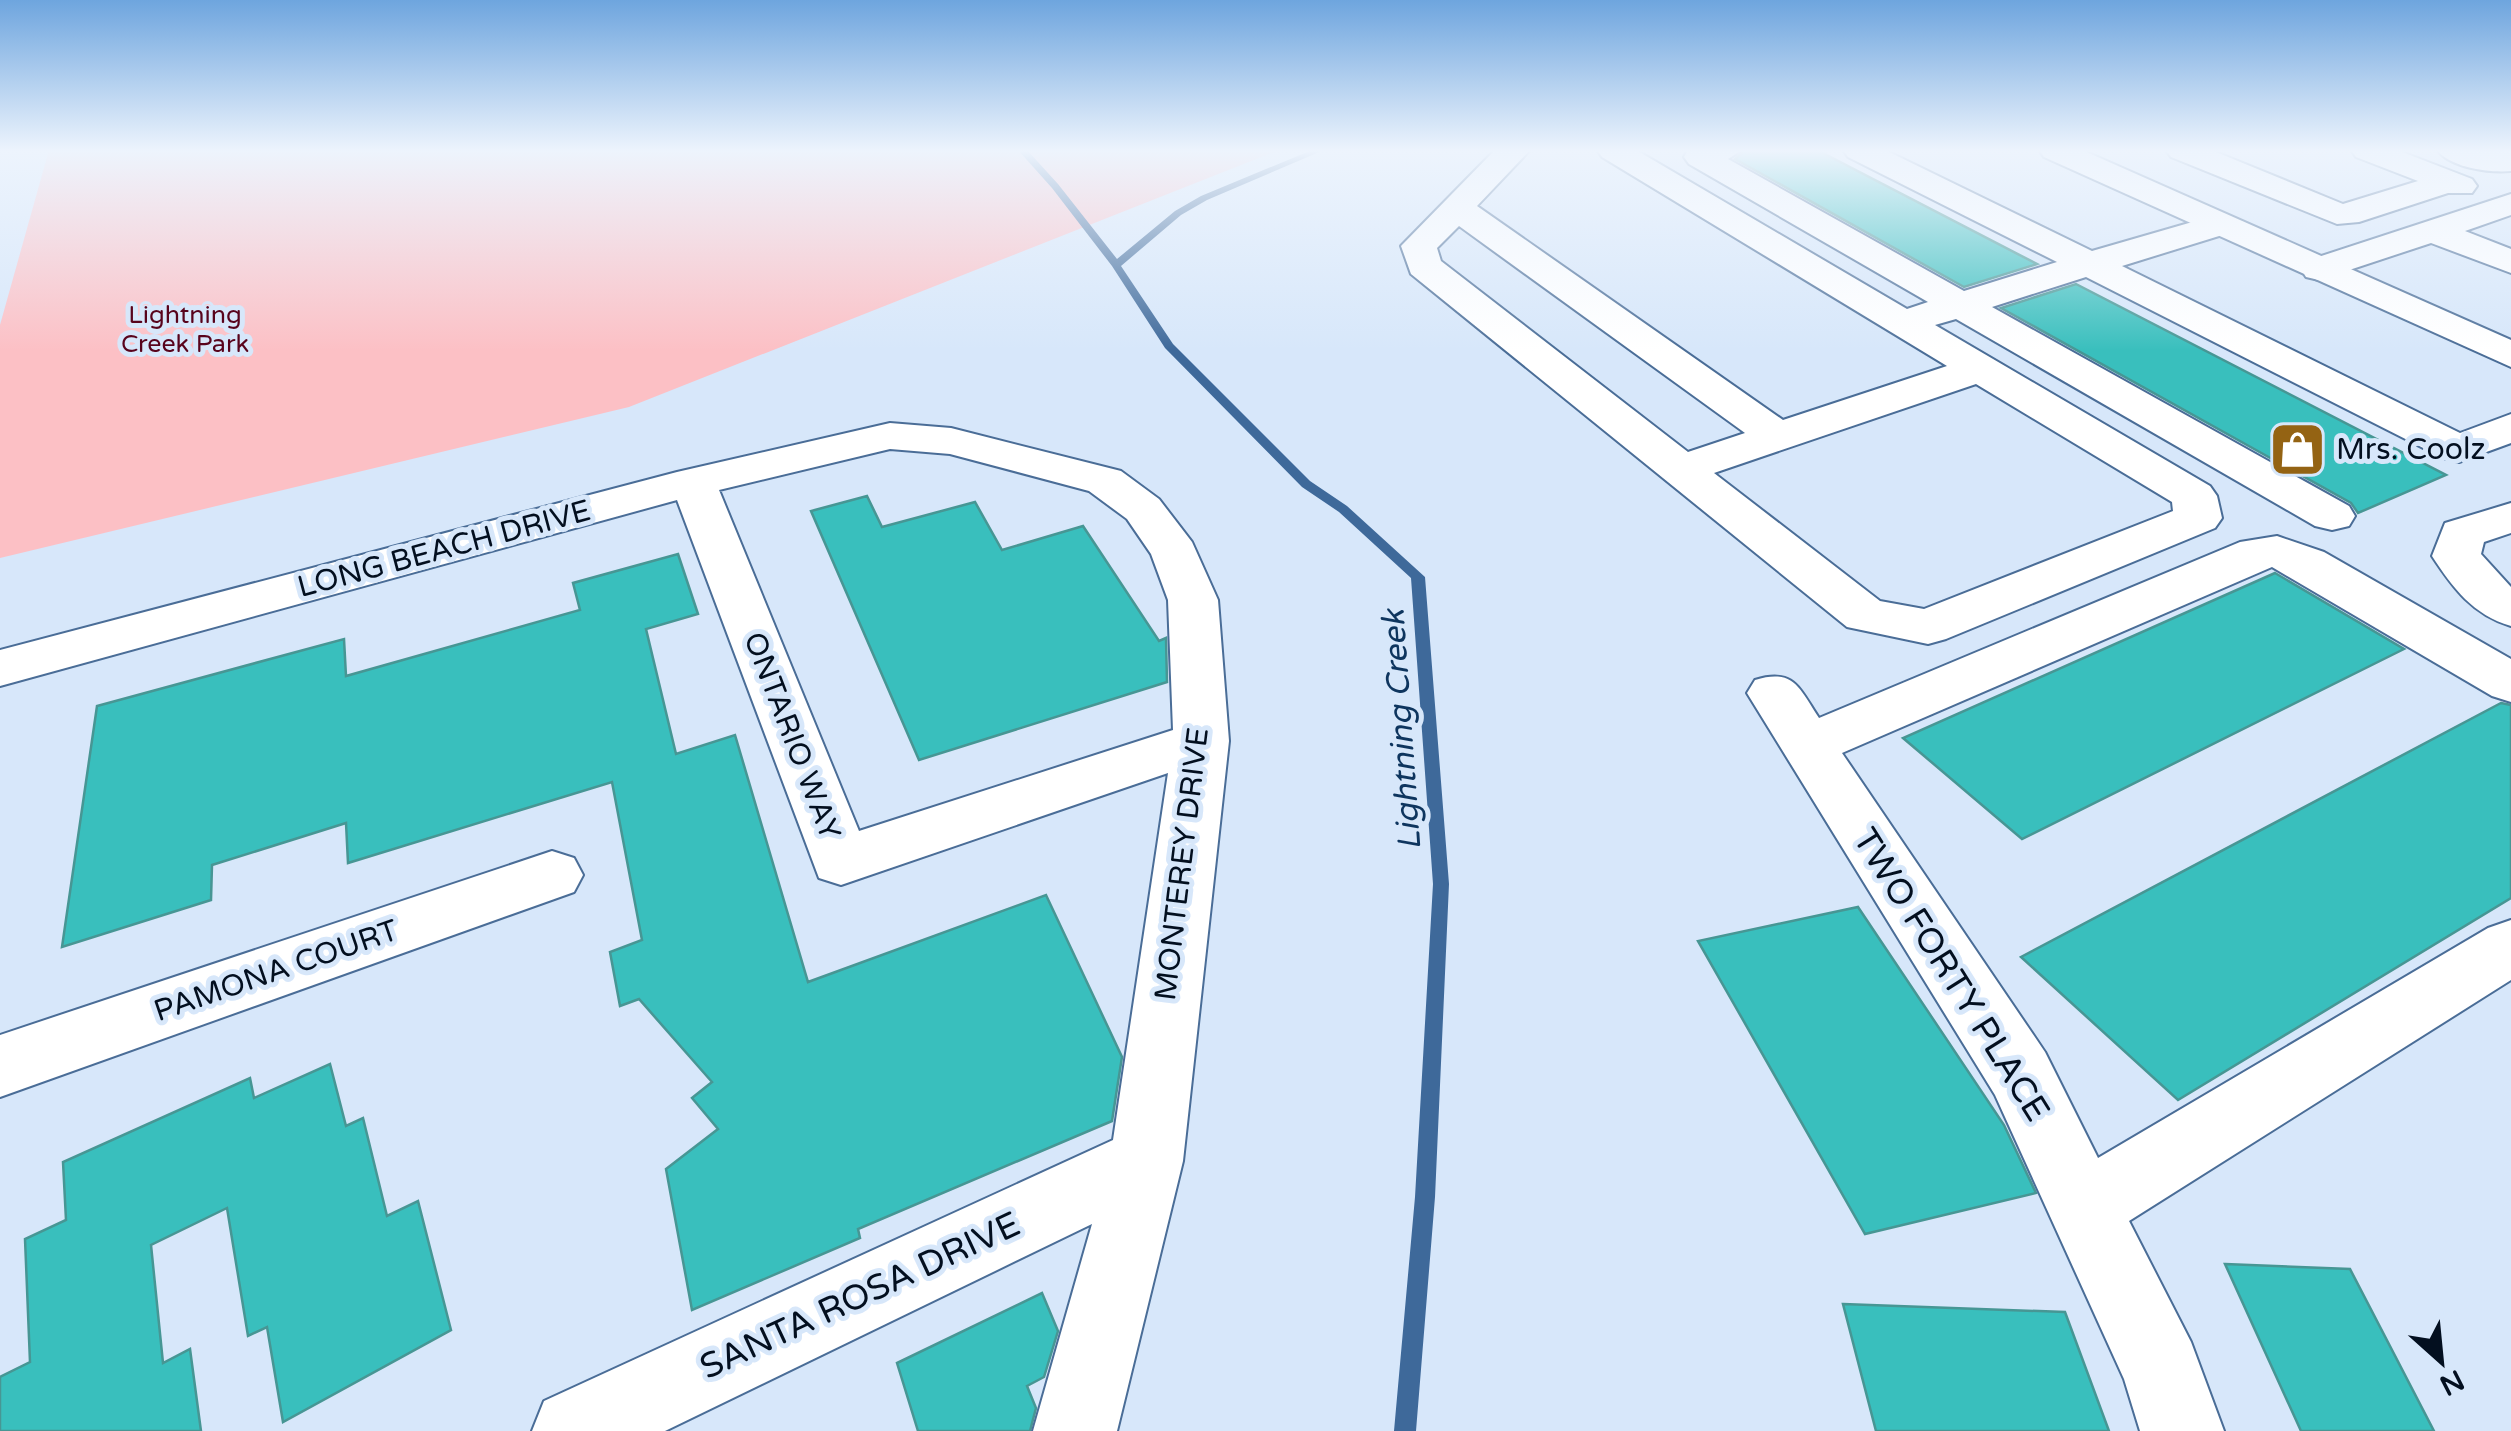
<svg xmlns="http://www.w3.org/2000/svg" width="2511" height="1431" font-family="'Varela Round',sans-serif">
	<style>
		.green { fill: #fcc0c5 }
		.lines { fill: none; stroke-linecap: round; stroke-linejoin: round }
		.stream { fill: #3e699a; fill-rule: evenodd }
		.building { fill: #39bfbd; stroke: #479694; stroke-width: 2.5 }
		.minor-casing { stroke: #4a6d97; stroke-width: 4 }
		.major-casing { stroke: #4a6d97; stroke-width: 4 }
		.minor { fill: #fff; fill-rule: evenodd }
		.major { fill: #fff; fill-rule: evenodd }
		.labels { text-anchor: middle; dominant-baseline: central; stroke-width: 10; stroke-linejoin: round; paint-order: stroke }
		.far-park-label { font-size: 25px; fill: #58031c; stroke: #d7e7fa }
		.poi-label { font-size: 30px; fill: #030f1f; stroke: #d7e7fa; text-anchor: start }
		.street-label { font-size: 30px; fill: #030f1f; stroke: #d7e7fa }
		.water-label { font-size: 32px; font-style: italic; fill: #0e355e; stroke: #d7e7fa }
		.near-street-label { font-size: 35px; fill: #030f1f; stroke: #d7e7fa }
	</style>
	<rect width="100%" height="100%" fill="#d7e7fa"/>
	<polygon class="green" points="49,150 1279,150 629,407 0,558 0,325"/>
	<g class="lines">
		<polygon class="stream" points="1018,150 1027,150 1058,184 1117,259 1175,211 1201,196 1312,150 1324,150 1207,200 1181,215 1121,266 1173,344 1310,481 1347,506 1425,577 1449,884 1435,1197 1416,1431 1394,1431 1415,1197 1433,884 1411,578 1339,512 1302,487 1165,348 1112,266 1052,188"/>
	</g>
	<g class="building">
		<polygon points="1746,150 1817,150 2037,264 1964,287 1735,159"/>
		<polygon points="2076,284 2446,475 2358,513 2351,503 2001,308"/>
		<polygon points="867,496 882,527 975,502 1002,550 1083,526 1159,641 1166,638 1167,682 919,760 811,511"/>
		<polygon points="678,554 698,614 646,629 676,754 735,735 808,982 1046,895 1122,1057 1112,1121 858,1229 860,1238 692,1310 666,1169 718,1129 692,1098 712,1082 639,999 620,1006 610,952 642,940 612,782 348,863 346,823 212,865 211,900 62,947 97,706 344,639 346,676 580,610 573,583"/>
		<polygon points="2275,573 2404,649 2022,839 1903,738"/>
		<polygon points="2501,703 2511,705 2511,898 2178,1100 2021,957"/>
		<polygon points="1858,907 2004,1125 2036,1193 1865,1234 1698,941"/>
		<polygon points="330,1064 346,1126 363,1118 387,1216 418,1201 451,1330 283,1422 267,1327 248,1336 227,1208 151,1245 163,1363 190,1349 201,1431 0,1431 0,1377 30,1362 25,1239 66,1220 63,1162 250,1078 254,1098"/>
		<polygon points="2225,1264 2350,1269 2434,1431 2301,1431"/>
		<polygon points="1042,1293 1058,1331 1044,1377 1027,1386 1036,1408 1030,1431 918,1431 897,1363"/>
		<polygon points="1843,1304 2065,1312 2109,1431 1876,1431"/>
	</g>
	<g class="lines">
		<defs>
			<g id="minor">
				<path d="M1495,150H1530L1477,206L1783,420L1947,366L1602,157L1597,150H1636L1907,309L1928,302L1689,164L1684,157L1688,150H1742L1728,159L1964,291L2057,262L1848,157L1843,150H1885L2092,251L2220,214L2232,218L2238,225L2232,232L2122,266L2460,433L2511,414V443L2459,462L2443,458L2086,277L1992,307L2349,506L2355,516L2349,526L2332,530L2315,526L1956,319L1935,325L2210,486L2217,496L2222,518L2215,528L1946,639L1928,644L1847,627L1411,274L1401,246ZM1459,226L1745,433L1688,452L1441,261L1437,248ZM1976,384L2172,502L2173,511L1924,609L1880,601L1714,473Z"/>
				<polygon points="2166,150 2211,150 2343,204 2418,181 2356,157 2351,150 2397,150 2472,179 2477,186 2472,193 2448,193 2359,222 2337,224 2171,157"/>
				<path d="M2437,150L2511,151V171C2490,173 2451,168 2437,150Z"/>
				<polygon points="2511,194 2511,215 2465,231 2511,249 2511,273 2431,243 2319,280 2306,277 2301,269 2306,261"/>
				<path d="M890,423L951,428L1121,471L1159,499L1192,542L1218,600L1229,741L1183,1161L1117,1431H1033L1092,1224L665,1431H532L544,1401L1113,1140L1168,773L841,885L819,878L677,500L0,686V650L677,472ZM890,449L950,454L1089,491L1127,519L1151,554L1168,600L1173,730L859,831L719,490Z"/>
				<path d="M2511,503V533L2484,542L2481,554L2511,587V626C2473,615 2453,588 2432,556L2445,523Z"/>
				<path d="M2277,536L2324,552L2511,659V702L2492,696L2272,567L1842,753L2045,1052L2098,1158L2488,928L2511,920V980L2129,1221L2191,1342L2224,1431H2140L2124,1379L1995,1095L1747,693L1755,680C1794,668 1799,688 1819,718L2240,542Z"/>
				<polygon points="552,851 574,858 583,875 574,892 0,1097 0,1035"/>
			</g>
			<polygon id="major" points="2039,150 2082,150 2511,340 2511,367 2044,157"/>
		</defs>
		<use href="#minor" class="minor-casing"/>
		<use href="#major" class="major-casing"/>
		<use href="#minor" class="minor"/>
		<use href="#major" class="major"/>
	</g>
	<linearGradient id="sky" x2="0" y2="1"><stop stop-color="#6ea5de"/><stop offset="0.43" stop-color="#edf4fd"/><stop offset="1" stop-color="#edf4fd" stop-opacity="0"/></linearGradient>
	<rect width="2511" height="351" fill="url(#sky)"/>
	<defs>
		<symbol id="shop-square" viewBox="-11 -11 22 22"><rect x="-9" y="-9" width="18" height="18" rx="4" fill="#946313" stroke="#d7e7fa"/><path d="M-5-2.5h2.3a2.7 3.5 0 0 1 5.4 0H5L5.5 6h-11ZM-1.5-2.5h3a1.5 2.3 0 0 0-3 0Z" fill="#fff"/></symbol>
	</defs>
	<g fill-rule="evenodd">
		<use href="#shop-square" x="2266" y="418" width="63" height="63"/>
	</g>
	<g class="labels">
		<g class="far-park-label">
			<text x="185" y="315">Lightning<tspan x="185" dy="29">Creek Park</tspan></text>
		</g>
		<g class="poi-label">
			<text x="2336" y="449">Mrs. Coolz</text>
		</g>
		<g class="street-label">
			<text transform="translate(444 549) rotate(-15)">LONG BEACH DRIVE</text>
			<text transform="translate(792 736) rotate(69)">ONTARIO WAY</text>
			<text transform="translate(1182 864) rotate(-83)">MONTEREY DRIVE</text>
			<text transform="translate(276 971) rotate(-19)">PAMONA COURT</text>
		</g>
		<g class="water-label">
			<text transform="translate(1402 730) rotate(-94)">Lightning Creek</text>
		</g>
		<g class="near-street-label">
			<text transform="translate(1951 975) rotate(58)">TWO FORTY PLACE</text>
			<text transform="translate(860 1296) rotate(-25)">SANTA ROSA DRIVE</text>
		</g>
	</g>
	<g transform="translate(2441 1361) rotate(153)" stroke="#d7e7fa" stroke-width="8" paint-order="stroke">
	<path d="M0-8L18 38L0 25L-18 38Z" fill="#030f1f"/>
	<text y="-15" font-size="28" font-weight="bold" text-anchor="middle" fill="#030f1f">N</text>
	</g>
</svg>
